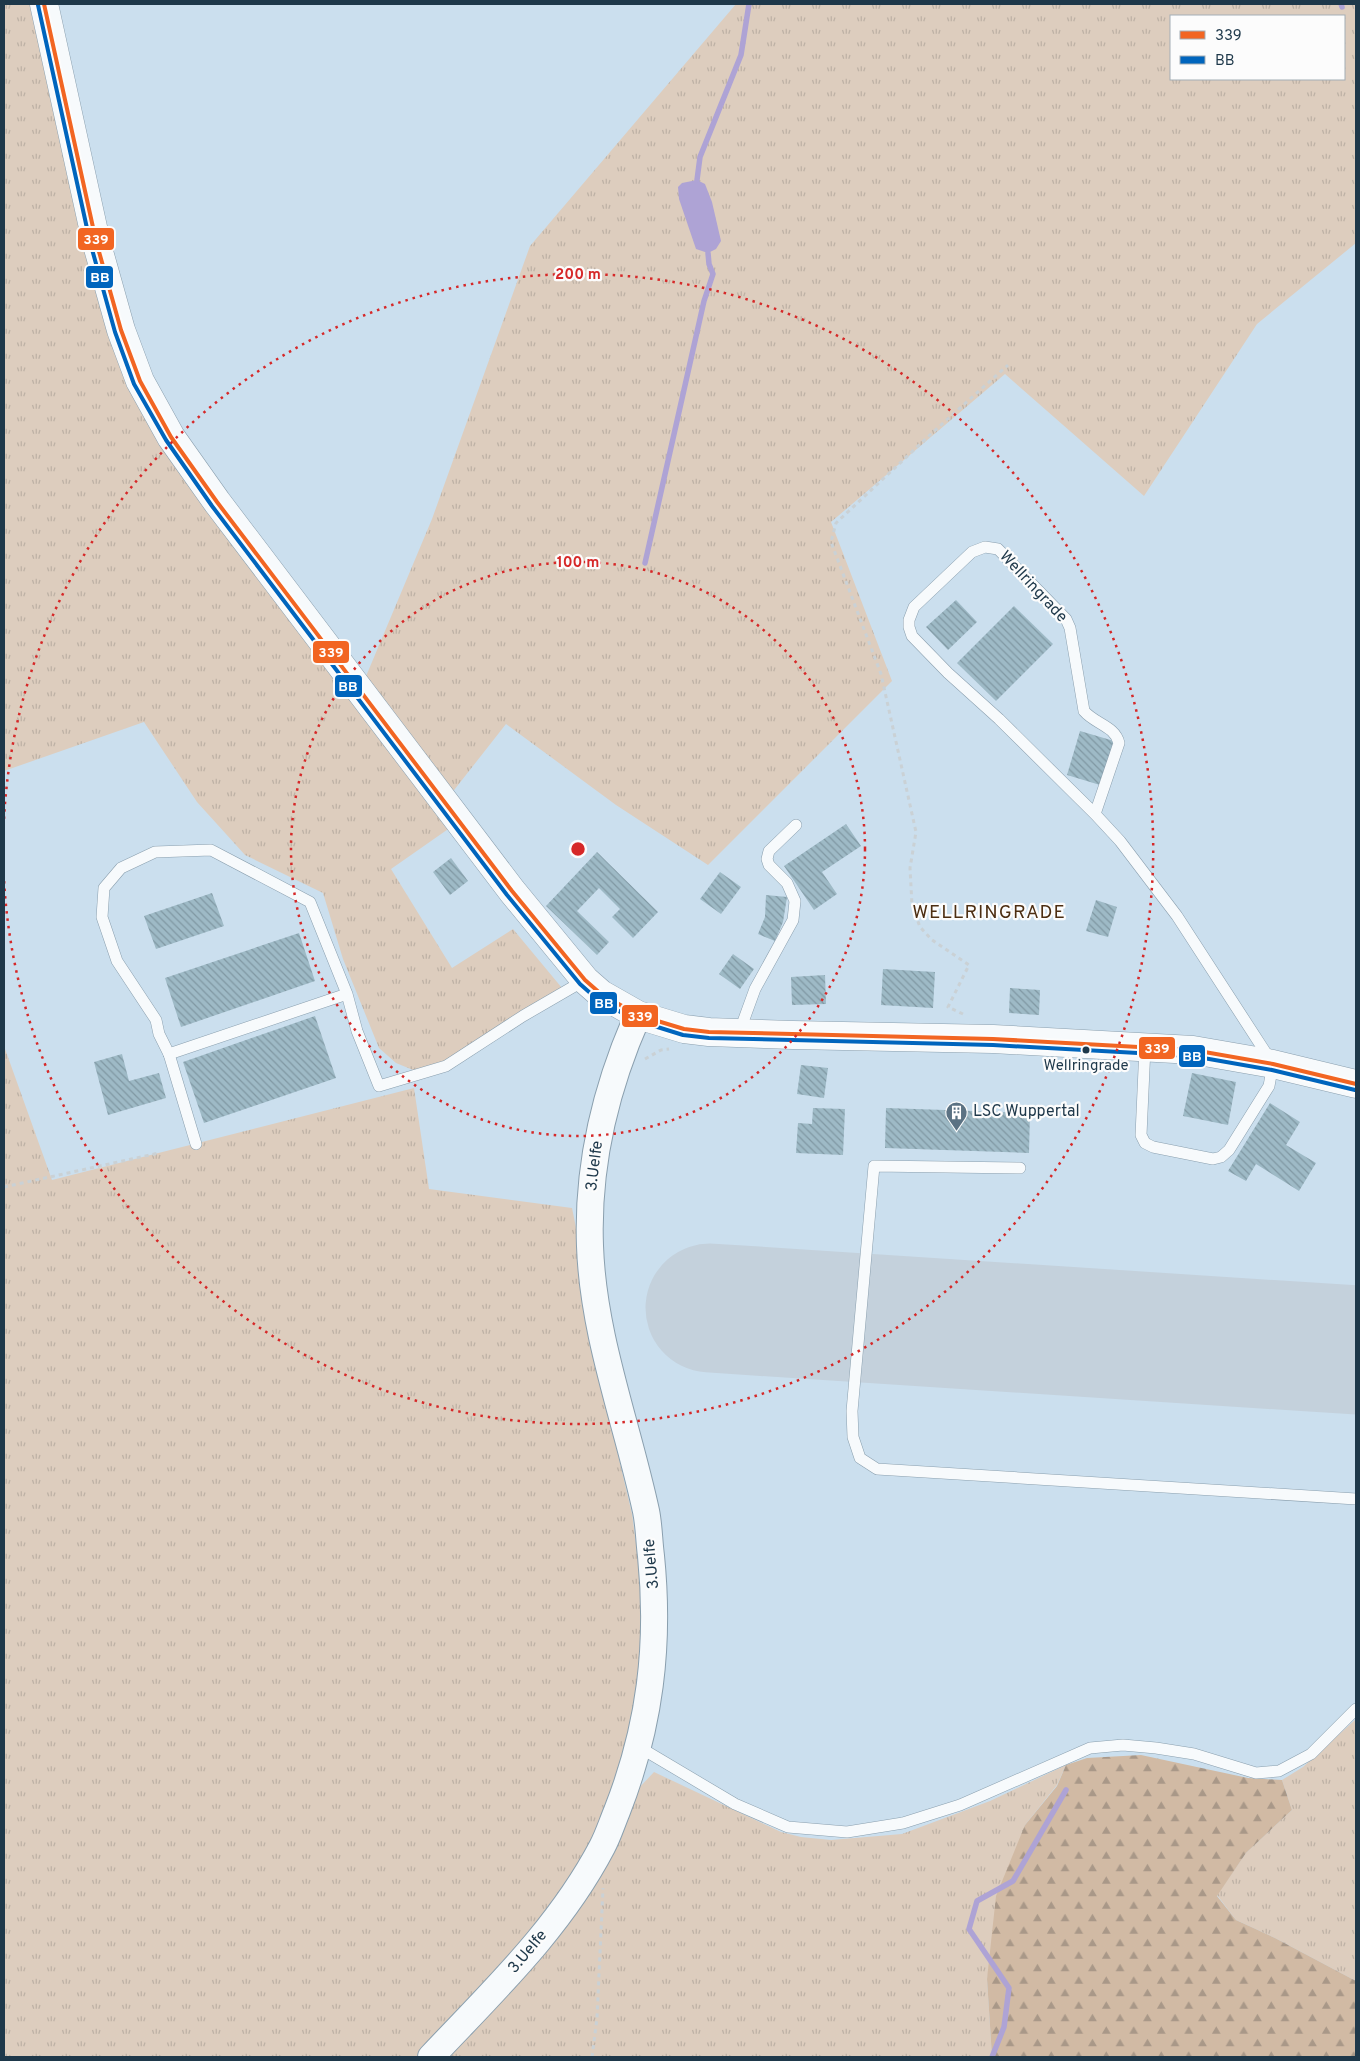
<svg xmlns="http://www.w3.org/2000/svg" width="1360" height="2061" font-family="Overpass,sans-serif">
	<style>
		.grass { fill: url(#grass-tufts); fill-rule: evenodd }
		.forest { fill: url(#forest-firs) }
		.water { fill: #aea3d5 }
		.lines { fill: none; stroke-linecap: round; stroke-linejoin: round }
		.stream { stroke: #aea3d5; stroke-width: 5.5 }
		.runway { stroke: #c4d1dc; stroke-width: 129 }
		.building { fill: url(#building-back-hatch) }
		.service-casing { stroke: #8a9fae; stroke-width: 12 }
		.tertiary-casing { stroke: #8a9fae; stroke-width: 28 }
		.primary-casing { stroke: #8a9fae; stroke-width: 29 }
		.path { stroke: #cad1d5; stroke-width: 3; stroke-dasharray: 4 4; stroke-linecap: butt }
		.service { stroke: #f7fafc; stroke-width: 11 }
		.tertiary { stroke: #f7fafc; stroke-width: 26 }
		.primary { stroke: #f7fafc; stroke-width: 28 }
		.bus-1-casing { stroke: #fcfcfc; stroke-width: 8 }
		.bus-2-casing { stroke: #fcfcfc; stroke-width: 8 }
		.bus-1 { stroke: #f26522; stroke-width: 4 }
		.bus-2 { stroke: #0065bd; stroke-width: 4 }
		.ring { fill: none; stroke: #d62828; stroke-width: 2.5; stroke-dasharray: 2.5 5 }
		.bus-dot { fill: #1e384a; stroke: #fcfcfc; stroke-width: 2 }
		.labels { text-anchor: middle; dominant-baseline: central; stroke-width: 4.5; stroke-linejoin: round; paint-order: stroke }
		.bus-label { font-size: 15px; fill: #1e384a; stroke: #fcfcfc }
		.street-label { font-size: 16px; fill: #1e384a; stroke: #fcfcfc }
		.poi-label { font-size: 16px; fill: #1e384a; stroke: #fcfcfc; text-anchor: start }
		.quarter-label { font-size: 19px; letter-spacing: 1px; fill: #4c2e12; stroke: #fcfcfc }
		.centre { fill: #d62828; stroke: #fcfcfc; stroke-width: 2.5 }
		.ring-label { font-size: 15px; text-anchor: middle; font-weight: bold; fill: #d62828; stroke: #fcfcfc; stroke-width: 4.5; stroke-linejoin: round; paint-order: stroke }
		.line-badge { stroke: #fcfcfc; stroke-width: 2 }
		.badge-label { font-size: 14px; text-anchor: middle; font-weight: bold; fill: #fff }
	</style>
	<defs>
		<pattern id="grass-tufts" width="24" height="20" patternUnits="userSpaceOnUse" patternTransform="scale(1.25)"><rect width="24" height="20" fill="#ddcdbe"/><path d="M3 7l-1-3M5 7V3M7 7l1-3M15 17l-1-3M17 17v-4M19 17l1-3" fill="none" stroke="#bdb1a5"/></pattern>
		<pattern id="forest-firs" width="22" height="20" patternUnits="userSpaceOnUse" patternTransform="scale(1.25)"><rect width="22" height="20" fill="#d1baa4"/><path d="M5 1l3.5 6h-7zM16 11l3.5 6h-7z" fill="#a99888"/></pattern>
		<pattern id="building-back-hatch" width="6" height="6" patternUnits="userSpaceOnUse" patternTransform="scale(1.25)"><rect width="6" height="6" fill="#9ebac6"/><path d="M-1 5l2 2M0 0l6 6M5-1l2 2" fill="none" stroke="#8098a3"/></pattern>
	</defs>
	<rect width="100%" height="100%" fill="#cbdfee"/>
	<g class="grass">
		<polygon points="4,4 33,4 135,381 454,825 391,869 452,968 513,929 562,988 444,1063 418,1072 396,1063 379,1048 343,959 323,893 245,855 197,802 144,722 4,771"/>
		<path d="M736,4H1356V243L1257,324L1144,496L1005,374L831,522L892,681L708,865L616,805L506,724L451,794L364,681L432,519L530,246ZM1171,16H1344V79H1171Z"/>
		<polygon points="4,1046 52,1180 414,1088 429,1189 572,1208 580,1247 586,1319 632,1514 642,1587 641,1661 630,1729 620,1775 591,1843 553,1907 467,2007 418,2057 4,2057"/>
		<polygon points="1356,1719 1356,1981 1275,1938 1236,1920 1217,1895 1246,1853 1292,1810 1282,1780 1303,1767"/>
		<polygon points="1066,1765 1057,1785 1025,1825 987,1979 992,2057 444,2057 637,1790 654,1772 781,1832 801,1837 831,1840 902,1834 990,1801"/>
	</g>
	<polygon class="forest" points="1141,1755 1248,1778 1282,1780 1292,1810 1246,1853 1217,1896 1236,1920 1275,1938 1356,1981 1356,2057 992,2057 987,1979 996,1896 1025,1825 1057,1786 1066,1765 1087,1758"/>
	<polygon class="water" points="697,180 705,184 712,202 721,241 716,249 708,253 696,249 679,199 678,187 682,183"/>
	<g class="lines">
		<g class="stream">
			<polyline points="1341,4 1342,7"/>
			<polyline points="697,180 700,157 741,55 749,4"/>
			<polyline points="645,563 704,301 713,274 709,264 708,253"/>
			<polyline points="992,2057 1004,2027 1009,1988 969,1929 977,1901 1013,1881 1066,1790"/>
		</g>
		<polyline class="runway" points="710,1308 1356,1350"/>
	</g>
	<g class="building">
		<polygon points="956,600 977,622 948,650 926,627"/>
		<polygon points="1014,606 1053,644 996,701 957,663"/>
		<polygon points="1080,731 1114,741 1100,785 1067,775"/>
		<polygon points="846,824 861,846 822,872 837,894 814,910 784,866"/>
		<polygon points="597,852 658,912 633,938 612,917 620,909 599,888 577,911 609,942 597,955 546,906"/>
		<polygon points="451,858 468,881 450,895 433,872"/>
		<polygon points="720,872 741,887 721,914 700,899"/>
		<polygon points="212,893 224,926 156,949 144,916"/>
		<polygon points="766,895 787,897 783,922 775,941 758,934 765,917"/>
		<polygon points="1096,900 1117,907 1108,937 1086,931"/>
		<polygon points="299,933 315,981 181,1027 165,978"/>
		<polygon points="733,954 754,969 740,989 719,974"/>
		<polygon points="883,969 935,972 933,1008 881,1005"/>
		<polygon points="825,975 826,1004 792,1005 791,977"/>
		<polygon points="1010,988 1040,990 1039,1015 1009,1013"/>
		<polygon points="315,1016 336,1078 204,1123 183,1062"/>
		<polygon points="122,1054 129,1081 159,1073 166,1098 108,1115 94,1062"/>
		<polygon points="801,1065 828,1068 824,1098 797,1094"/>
		<polygon points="1192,1073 1236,1082 1228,1125 1183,1116"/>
		<polygon points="1270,1103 1300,1122 1286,1145 1316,1163 1299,1191 1256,1164 1246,1181 1228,1171"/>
		<polygon points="813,1108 845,1109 843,1155 796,1153 798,1123 812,1124"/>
		<polygon points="886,1108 1030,1113 1029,1153 885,1148"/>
	</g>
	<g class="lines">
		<defs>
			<g id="service">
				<path d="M1095,814L1119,743C1115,726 1095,724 1084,711L1070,628L1066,619L998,549L985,547L972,552L914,607L909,620V627L912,636L948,673L999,719L1095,814L1120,841L1177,916L1273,1064L1269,1086L1229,1150L1221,1157L1213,1159L1153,1147L1145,1143L1141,1135L1145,1047"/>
				<polyline points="347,994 169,1054 159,1034 156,1020 117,961 102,917 104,888 121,868 155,852 211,850 310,902 347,994 357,1031 379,1086 446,1066 523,1016 585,980"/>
				<polyline points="739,1033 755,989 793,920 795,901 787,883 769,865 767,859 769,851 796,825"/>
				<polyline points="169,1054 196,1144"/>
				<polyline points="1020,1168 874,1166 852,1411 853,1437 860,1458 877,1469 1356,1499"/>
				<polyline points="639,1747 735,1804 788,1827 847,1832 903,1823 960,1805 1090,1748 1123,1745 1156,1748 1194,1754 1256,1773 1279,1771 1311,1754 1356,1709"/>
			</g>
			<path id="tertiary" d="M431,2057C493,1991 559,1929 602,1847C608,1836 612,1823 617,1811C650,1727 660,1645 651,1556C649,1541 649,1525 646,1511C627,1423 593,1336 590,1246C587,1166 606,1087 638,1015"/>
			<polyline id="primary" points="44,4 96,241 121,330 140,381 171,437 217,502 512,891 585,980 601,994 638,1015 684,1029 709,1032 793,1035 993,1039 1193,1050 1273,1064 1356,1084"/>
		</defs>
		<use href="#service" class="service-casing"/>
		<use href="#tertiary" class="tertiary-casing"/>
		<use href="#primary" class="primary-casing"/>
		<g class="path">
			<polyline points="963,1014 948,1007 969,965 932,940 920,927 912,905 910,868 916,832 881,674 831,542 836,523 931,434 1008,365"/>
			<polyline points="645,1059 661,1050 669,1049"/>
			<polyline points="4,1187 159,1153"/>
			<polyline points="592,2057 597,2018 603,1888"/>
		</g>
		<use href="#service" class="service"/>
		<use href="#tertiary" class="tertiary"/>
		<use href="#primary" class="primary"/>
		<defs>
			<polyline id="bus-1" points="44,4 96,241 121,330 140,381 171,437 217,502 512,891 585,980 601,994 638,1015 684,1029 709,1032 993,1039 1193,1050 1273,1064 1356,1084"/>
			<polyline id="bus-2" points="38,5 90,242 115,332 134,384 166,440 212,506 507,895 580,984 597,999 635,1020 683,1035 709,1038 993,1045 1192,1056 1272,1070 1355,1090"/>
		</defs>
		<use href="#bus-1" class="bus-1-casing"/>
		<use href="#bus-2" class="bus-2-casing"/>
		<use href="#bus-1" class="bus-1"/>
		<use href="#bus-2" class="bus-2"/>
	</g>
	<g class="ring">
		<circle cx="578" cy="849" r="287"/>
		<path d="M4 819A575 575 0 1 1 4 879"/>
	</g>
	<defs>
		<symbol id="building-pin" viewBox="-11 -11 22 30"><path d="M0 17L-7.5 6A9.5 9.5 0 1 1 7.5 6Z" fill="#5b7283" stroke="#fcfcfc"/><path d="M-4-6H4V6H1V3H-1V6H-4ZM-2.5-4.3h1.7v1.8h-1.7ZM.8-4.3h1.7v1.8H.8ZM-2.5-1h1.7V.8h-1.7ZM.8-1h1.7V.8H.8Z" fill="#fff"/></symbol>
	</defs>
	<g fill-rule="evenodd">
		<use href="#building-pin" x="944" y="1100" width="25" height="34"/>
	</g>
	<circle class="bus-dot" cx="1086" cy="1050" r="4.5"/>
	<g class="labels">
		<g class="bus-label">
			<text x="1086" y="1066">Wellringrade</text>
		</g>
		<g class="street-label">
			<text transform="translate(1033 587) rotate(47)">Wellringrade</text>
			<text transform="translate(595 1166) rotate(-83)">3.Uelfe</text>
			<text transform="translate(652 1564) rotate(-95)">3.Uelfe</text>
			<text transform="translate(528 1952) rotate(-50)">3.Uelfe</text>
		</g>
		<g class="poi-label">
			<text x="973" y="1112">LSC Wuppertal</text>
		</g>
		<g class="quarter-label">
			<text x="989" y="913">WELLRINGRADE</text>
		</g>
	</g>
	<circle cx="578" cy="849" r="8" class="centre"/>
	<g class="ring-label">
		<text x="578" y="279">200 m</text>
		<text x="578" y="567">100 m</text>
	</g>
	<g class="line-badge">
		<rect x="77" y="227" width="38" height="24" rx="5" fill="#f26522"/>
		<rect x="85" y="265" width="29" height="24" rx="5" fill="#0065bd"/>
		<rect x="312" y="640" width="38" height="24" rx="5" fill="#f26522"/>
		<rect x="334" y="674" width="29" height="24" rx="5" fill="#0065bd"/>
		<rect x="589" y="991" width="29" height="24" rx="5" fill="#0065bd"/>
		<rect x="621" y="1004" width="38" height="24" rx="5" fill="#f26522"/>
		<rect x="1138" y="1036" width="38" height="24" rx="5" fill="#f26522"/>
		<rect x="1178" y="1044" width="28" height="24" rx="5" fill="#0065bd"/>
	</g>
	<g class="badge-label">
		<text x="96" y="244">339</text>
		<text x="100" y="282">BB</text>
		<text x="331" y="657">339</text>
		<text x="348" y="691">BB</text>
		<text x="604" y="1008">BB</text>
		<text x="640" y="1021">339</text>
		<text x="1157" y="1053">339</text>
		<text x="1192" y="1061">BB</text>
	</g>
	<rect width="1360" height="2061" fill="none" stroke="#1e384a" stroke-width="10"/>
	<rect x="1170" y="15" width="175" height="65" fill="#fcfcfc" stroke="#a3aeb5"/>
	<rect x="1180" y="31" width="25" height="8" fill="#f26522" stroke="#a3aeb5"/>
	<text x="1215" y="40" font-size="15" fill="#1e384a">339</text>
	<rect x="1180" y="56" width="25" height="8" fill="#0065bd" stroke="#a3aeb5"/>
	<text x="1215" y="65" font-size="15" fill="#1e384a">BB</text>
</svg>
